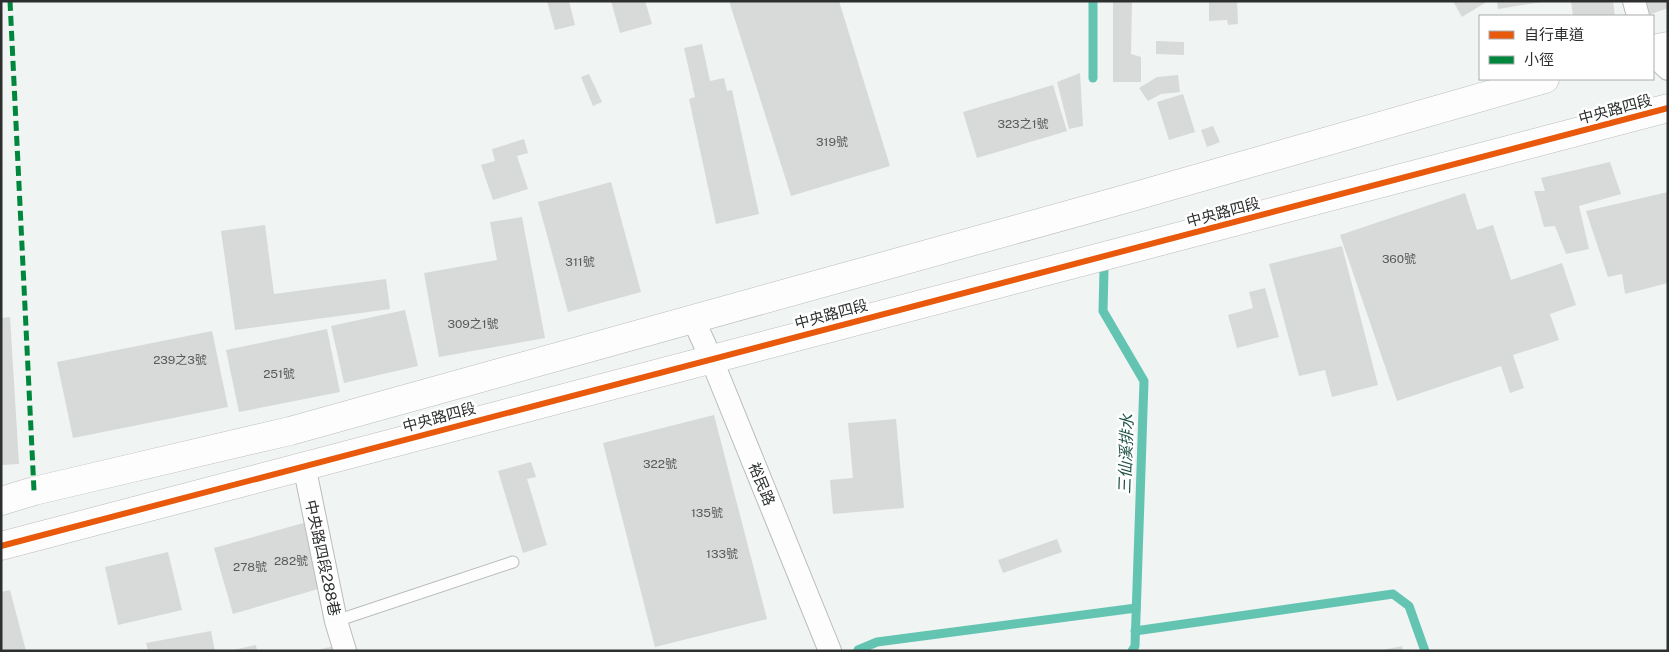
<svg xmlns="http://www.w3.org/2000/svg" width="1669" height="652" font-family="'Public Sans','Noto Sans TC',sans-serif">
	<style>
		.lines { fill: none; stroke-linecap: round; stroke-linejoin: round }
		.stream { stroke: #63c4b2; stroke-width: 9 }
		.building { fill: #d7dad8 }
		.lane-casing { stroke: #babcbb; stroke-width: 13 }
		.street-casing { stroke: #babcbb; stroke-width: 24 }
		.secondary-casing { stroke: #babcbb; stroke-width: 29 }
		.lane { stroke: #fdfdfd; stroke-width: 11 }
		.street { stroke: #fdfdfd; stroke-width: 22 }
		.secondary { stroke: #fdfdfd; stroke-width: 28 }
		.quiet { stroke: #00873e; stroke-width: 5; stroke-dasharray: 10 5; stroke-linecap: butt }
		.cycleway-casing { stroke: #fff; stroke-width: 9 }
		.cycleway { stroke: #e8590c; stroke-width: 6 }
		.labels { text-anchor: middle; dominant-baseline: central; stroke-width: 5; stroke-linejoin: round; paint-order: stroke }
		.number-label { font-size: 12px; fill: #575a58 }
		.street-label { font-size: 15px; fill: #2c2f2e; stroke: #fff }
		.water-label { font-size: 16px; font-style: italic; fill: #1b5044; stroke: #fff }
	</style>
	<rect width="100%" height="100%" fill="#f0f4f2"/>
	<g class="lines">
		<g class="stream">
			<polyline points="1093,1 1093,78"/>
			<polyline points="1104,270 1103,311 1144,381 1135,646 1132,651"/>
			<polyline points="1135,631 1393,594 1409,606 1425,651"/>
			<polyline points="858,650 877,642 1136,608"/>
		</g>
	</g>
	<g class="building">
		<polygon points="547,1 569,1 575,25 555,30"/>
		<polygon points="611,1 645,1 652,24 620,33"/>
		<polygon points="729,1 839,1 890,166 791,196"/>
		<polygon points="1113,1 1130,1 1132,3 1131,54 1141,57 1141,82 1113,82"/>
		<polygon points="1209,1 1237,1 1238,24 1228,25 1227,20 1209,21"/>
		<polygon points="1453,1 1488,1 1462,17"/>
		<polygon points="1497,1 1540,1 1541,2 1498,9"/>
		<polygon points="1571,1 1613,1 1615,16 1573,16"/>
		<polygon points="1640,1 1668,1 1668,8 1646,16"/>
		<polygon points="1156,41 1184,42 1184,55 1156,54"/>
		<polygon points="702,44 710,81 724,78 727,91 732,90 759,214 716,224 689,99 695,97 684,48"/>
		<polygon points="1080,73 1083,126 1069,129 1057,82"/>
		<polygon points="589,74 602,102 593,106 581,77"/>
		<polygon points="1178,75 1180,92 1161,94 1148,101 1139,88 1157,77"/>
		<polygon points="1053,85 1067,131 977,158 963,112"/>
		<polygon points="1183,94 1195,132 1169,140 1157,102"/>
		<polygon points="1213,126 1220,142 1207,147 1201,130"/>
		<polygon points="524,139 528,153 517,156 528,189 493,200 481,165 495,161 492,149"/>
		<polygon points="1610,162 1621,194 1579,206 1589,249 1566,254 1555,226 1544,227 1534,191 1545,191 1541,178"/>
		<polygon points="611,182 641,292 568,312 538,202"/>
		<polygon points="1668,192 1668,283 1625,294 1622,274 1608,277 1586,211"/>
		<polygon points="1465,193 1477,230 1493,225 1511,280 1562,263 1576,305 1550,314 1559,340 1513,355 1524,388 1510,393 1501,366 1397,401 1340,235"/>
		<polygon points="522,217 545,338 439,357 424,273 497,260 490,222"/>
		<polygon points="265,225 274,294 386,279 390,309 235,330 221,231"/>
		<polygon points="1342,246 1378,385 1332,397 1325,370 1299,376 1269,264"/>
		<polygon points="1265,288 1279,337 1237,348 1228,315 1253,308 1249,292"/>
		<polygon points="405,310 418,366 344,383 331,326"/>
		<polygon points="10,317 19,464 1,465 1,318"/>
		<polygon points="327,329 340,392 239,412 226,350"/>
		<polygon points="212,331 228,407 73,438 57,362"/>
		<polygon points="714,415 767,619 655,647 603,443"/>
		<polygon points="896,419 904,508 833,514 830,480 853,478 848,423"/>
		<polygon points="531,462 536,477 527,479 547,545 523,553 498,471"/>
		<polygon points="307,522 325,587 233,614 214,548"/>
		<polygon points="1057,539 1062,552 1003,573 998,560"/>
		<polygon points="168,552 182,610 118,625 105,567"/>
		<polygon points="10,590 26,651 1,651 1,592"/>
		<polygon points="211,631 215,651 148,651 146,643"/>
		<polygon points="256,645 257,651 233,651 233,650"/>
		<polygon points="334,646 336,651 318,651 317,650"/>
		<polygon points="1402,646 1403,651 1383,651 1383,650"/>
	</g>
	<g class="lines">
		<defs>
			<polyline id="lane" points="336,621 513,562"/>
			<g id="street">
				<polyline points="1634,1 1638,16"/>
				<polyline points="1653,55 1668,69"/>
				<polyline points="693,319 711,358 830,651"/>
				<polyline points="304,465 336,621 345,651"/>
			</g>
			<g id="secondary">
				<polyline points="1653,49 1668,46"/>
				<polyline points="1,501 34,491 290,431 1118,201 1545,79"/>
				<polyline points="1,546 1668,108"/>
			</g>
		</defs>
		<use href="#lane" class="lane-casing"/>
		<use href="#street" class="street-casing"/>
		<use href="#secondary" class="secondary-casing"/>
		<use href="#lane" class="lane"/>
		<use href="#street" class="street"/>
		<use href="#secondary" class="secondary"/>
		<polyline class="quiet" points="10,1 34,491"/>
		<defs>
			<polyline id="cycleway" points="1,546 1668,108"/>
		</defs>
		<use href="#cycleway" class="cycleway-casing"/>
		<use href="#cycleway" class="cycleway"/>
	</g>
	<g class="labels">
		<g class="number-label">
			<text x="1023" y="124">323之1號</text>
			<text x="832" y="142">319號</text>
			<text x="1399" y="259">360號</text>
			<text x="580" y="262">311號</text>
			<text x="473" y="324">309之1號</text>
			<text x="180" y="360">239之3號</text>
			<text x="279" y="374">251號</text>
			<text x="660" y="464">322號</text>
			<text x="707" y="513">135號</text>
			<text x="722" y="554">133號</text>
			<text x="291" y="561">282號</text>
			<text x="250" y="567">278號</text>
		</g>
		<g class="street-label">
			<text transform="translate(1615 109) rotate(-15)">中央路四段</text>
			<text transform="translate(1223 212) rotate(-15)">中央路四段</text>
			<text transform="translate(831 314) rotate(-15)">中央路四段</text>
			<text transform="translate(439 417) rotate(-15)">中央路四段</text>
			<text transform="translate(762 484) rotate(68)">裕民路</text>
			<text transform="translate(323 558) rotate(78)">中央路四段288巷</text>
		</g>
		<g class="water-label">
			<text transform="translate(1126 454) rotate(-88)">三仙溪排水</text>
		</g>
	</g>
	<rect width="1669" height="652" fill="none" stroke="#2c2f2e" stroke-width="5"/>
	<rect x="1479" y="15" width="175" height="65" fill="#ffffff" stroke="#abacab"/>
	<rect x="1489" y="31" width="25" height="8" fill="#e8590c" stroke="#abacab"/>
	<text x="1524" y="40" font-size="15" fill="#2c2f2e">自行車道</text>
	<rect x="1489" y="56" width="25" height="8" fill="#00873e" stroke="#abacab"/>
	<text x="1524" y="65" font-size="15" fill="#2c2f2e">小徑</text>
</svg>
